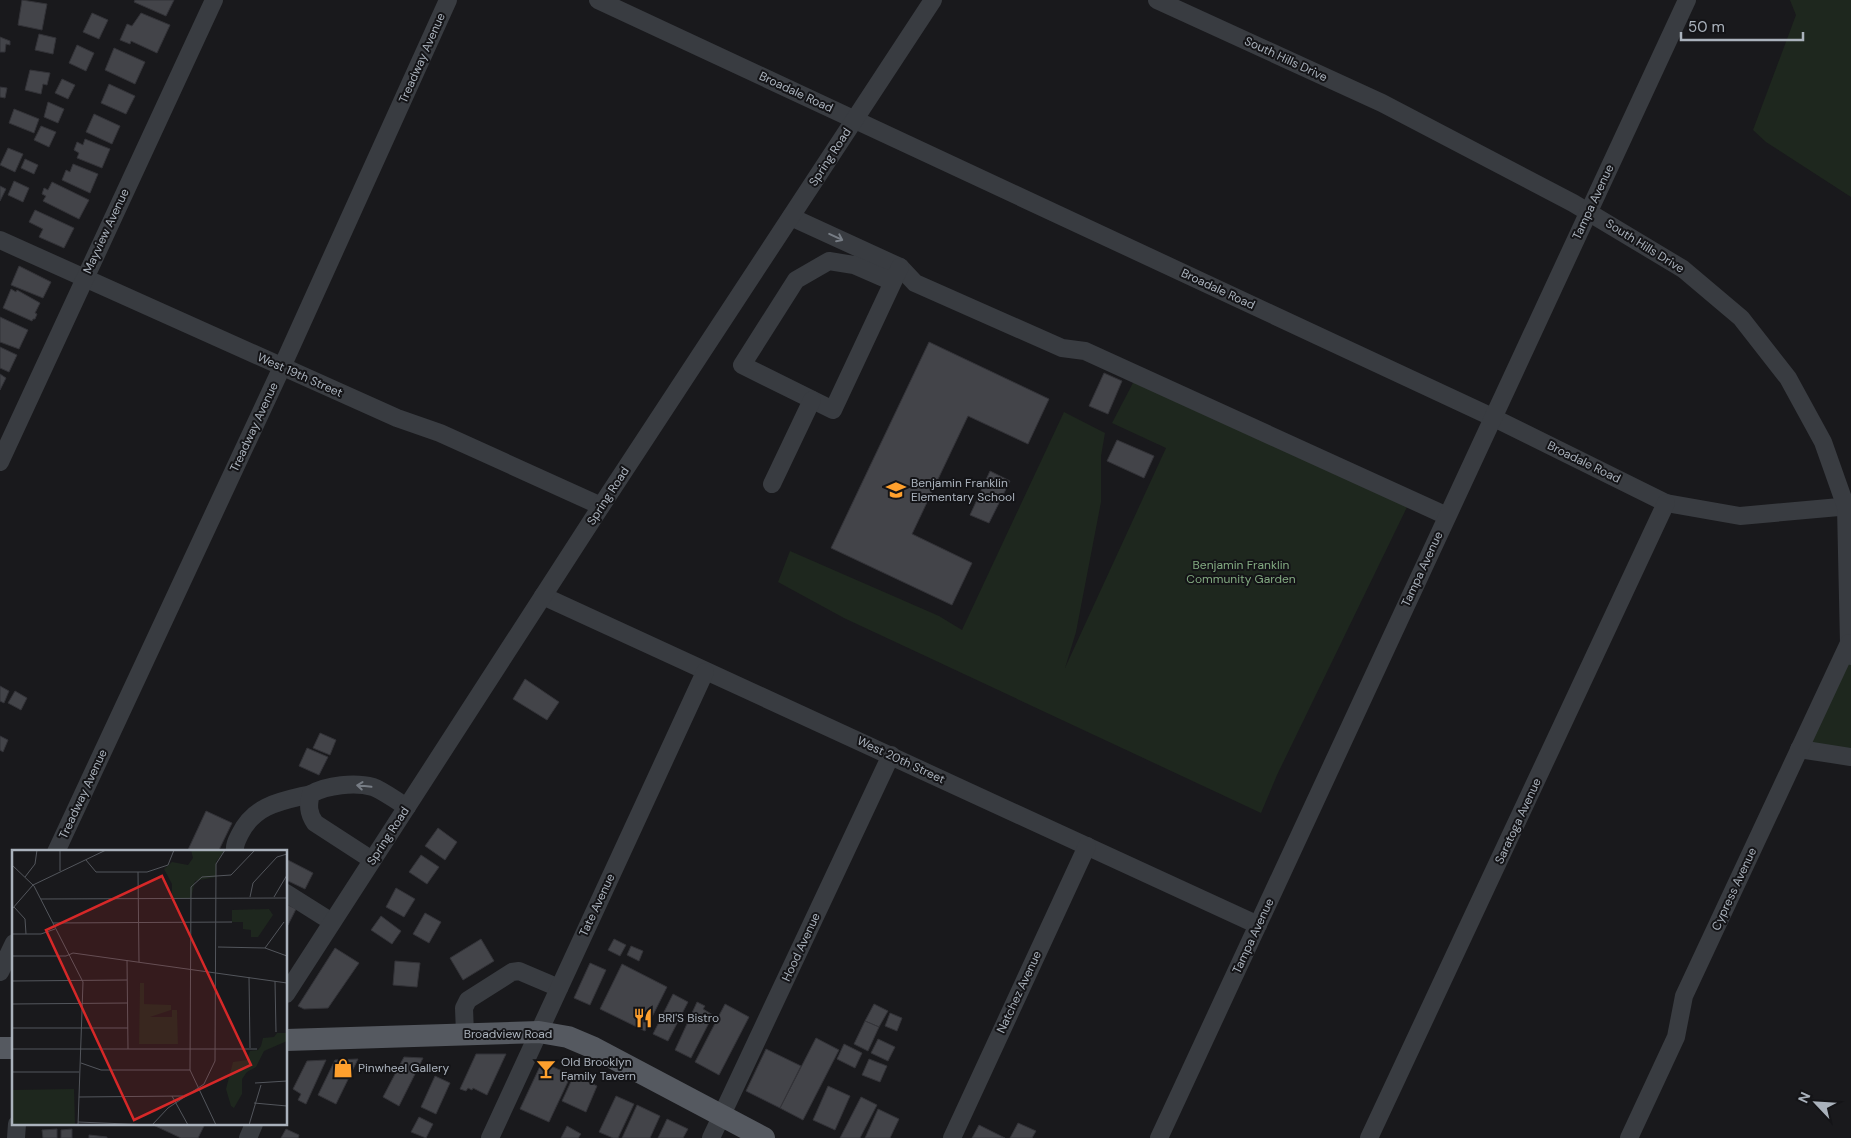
<svg xmlns="http://www.w3.org/2000/svg" width="1851" height="1138" font-family="'DM Sans',sans-serif">
	<style>
		.green { fill: #1e271e }
		.building { fill: #434449; stroke: #333338 }
		.lines { fill: none; stroke-linecap: round; stroke-linejoin: round }
		.minor { stroke: #393c41; stroke-width: 18 }
		.major { stroke: #555960; stroke-width: 22 }
		.oneway { stroke: #777d85 }
		.labels { text-anchor: middle; dominant-baseline: central; stroke-width: 4; stroke-linejoin: round; paint-order: stroke }
		.street-label { font-size: 12px; fill: #aab2bc; stroke: #141417 }
		.poi-label { font-size: 12px; fill: #aab2bc; stroke: #141417; text-anchor: start }
		.park-label { font-size: 12px; fill: #82a980; stroke: #141417 }
		.inset-road { fill: none; stroke: #53565c; stroke-width: 1 }
		.view { fill: #d62828; fill-opacity: 0.15; stroke: #d62828; stroke-width: 2.5 }
		.inset-edge { fill: none; stroke: #aab2bc; stroke-width: 2.5 }
	</style>
	<rect width="100%" height="100%" fill="#19191c"/>
	<g class="green">
		<polygon points="1790,0 1851,0 1851,197 1766,142 1753,130 1796,15"/>
		<polygon points="1134,381 1408,505 1277,775 1261,813 844,618 778,582 790,551 939,616 962,630 1064,412 1105,433 1101,456 1101,502 1076,632 1065,668 1166,448 1112,423"/>
		<polygon points="1851,656 1851,757 1799,749"/>
	</g>
	<g class="building">
		<polygon points="22,0 47,4 42,30 18,25"/>
		<polygon points="135,0 174,0 166,16 134,2"/>
		<polygon points="92,13 108,20 99,39 83,32"/>
		<polygon points="141,13 170,25 157,53 131,41 130,44 120,40 127,24 132,26"/>
		<polygon points="39,34 56,38 53,54 35,50"/>
		<polygon points="0,37 10,41 10,45 6,44 5,52 0,52"/>
		<polygon points="77,45 94,53 86,71 69,63"/>
		<polygon points="114,48 145,62 135,84 105,70"/>
		<polygon points="30,70 50,73 47,85 43,84 41,94 25,90"/>
		<polygon points="62,79 75,85 68,99 55,93"/>
		<polygon points="109,84 135,96 126,114 101,103"/>
		<polygon points="0,87 7,88 5,98 0,97"/>
		<polygon points="48,102 64,109 58,123 44,117"/>
		<polygon points="14,109 39,119 34,133 9,123"/>
		<polygon points="94,114 120,126 112,144 86,132"/>
		<polygon points="41,126 56,132 49,147 34,140"/>
		<polygon points="85,139 110,149 102,168 77,158 79,153 74,150 77,142 83,145"/>
		<polygon points="8,148 23,154 15,172 0,165"/>
		<polygon points="25,159 38,165 34,174 21,168"/>
		<polygon points="73,164 98,174 90,193 62,180 66,170 70,172"/>
		<polygon points="14,181 29,188 23,202 8,195"/>
		<polygon points="52,182 89,200 79,219 43,201 46,196 42,194 44,188 48,190"/>
		<polygon points="0,186 6,189 0,201"/>
		<polygon points="35,210 74,228 64,248 39,237 43,229 29,222"/>
		<polygon points="19,266 51,282 43,298 11,285"/>
		<polygon points="11,289 16,292 17,290 40,303 35,313 37,314 35,319 33,319 32,321 3,308"/>
		<polygon points="0,317 28,330 19,349 0,342"/>
		<polygon points="929,342 1049,399 1028,444 968,416 912,534 972,563 952,605 831,548"/>
		<polygon points="0,347 17,355 9,372 0,368"/>
		<polygon points="1104,373 1122,381 1108,414 1089,406"/>
		<polygon points="0,374 6,378 0,390"/>
		<polygon points="1117,440 1154,456 1144,478 1107,461"/>
		<polygon points="990,471 1010,481 989,523 970,515"/>
		<polygon points="525,679 559,702 547,720 513,699"/>
		<polygon points="0,686 9,691 4,703 0,701"/>
		<polygon points="15,691 27,698 21,710 8,703"/>
		<polygon points="320,733 336,740 330,755 313,748"/>
		<polygon points="0,736 8,740 3,752 0,750"/>
		<polygon points="307,748 328,757 319,775 299,766"/>
		<polygon points="206,811 232,823 218,852 187,852"/>
		<polygon points="438,828 457,842 445,860 425,846"/>
		<polygon points="421,855 439,867 427,884 409,872"/>
		<polygon points="286,859 313,873 305,889 286,880"/>
		<polygon points="396,888 415,899 404,917 386,907"/>
		<polygon points="286,904 296,909 288,925 286,924"/>
		<polygon points="425,913 441,922 429,943 413,934"/>
		<polygon points="381,916 401,931 392,944 371,930"/>
		<polygon points="481,939 494,961 463,980 450,958"/>
		<polygon points="614,939 626,945 620,956 608,950"/>
		<polygon points="631,946 643,951 639,961 627,955"/>
		<polygon points="335,948 359,963 328,1008 304,1009 298,1006"/>
		<polygon points="395,961 420,963 417,987 393,985"/>
		<polygon points="590,963 606,970 590,1005 574,998"/>
		<polygon points="622,964 667,987 645,1031 600,1009"/>
		<polygon points="673,994 688,1002 668,1041 653,1034"/>
		<polygon points="697,1002 705,1006 703,1009 713,1015 691,1058 675,1050"/>
		<polygon points="725,1004 749,1017 719,1075 695,1062"/>
		<polygon points="874,1004 888,1011 879,1027 865,1021"/>
		<polygon points="890,1013 902,1018 897,1031 885,1026"/>
		<polygon points="865,1021 879,1027 868,1051 854,1044"/>
		<polygon points="816,1038 839,1050 803,1120 780,1108"/>
		<polygon points="878,1039 895,1047 888,1061 871,1053"/>
		<polygon points="844,1044 862,1053 855,1068 837,1059"/>
		<polygon points="766,1049 801,1066 780,1108 746,1091"/>
		<polygon points="476,1054 506,1054 487,1095 473,1088 472,1090 468,1088 466,1091 460,1089"/>
		<polygon points="404,1057 423,1058 399,1106 383,1097"/>
		<polygon points="358,1059 336,1104 318,1095 335,1060"/>
		<polygon points="869,1059 887,1066 880,1082 862,1075"/>
		<polygon points="326,1060 306,1104 298,1100 301,1094 293,1089 307,1061"/>
		<polygon points="542,1062 571,1075 549,1122 520,1109"/>
		<polygon points="574,1075 597,1086 586,1112 562,1101"/>
		<polygon points="435,1076 450,1083 436,1114 421,1107"/>
		<polygon points="828,1086 850,1096 835,1130 813,1120"/>
		<polygon points="616,1096 634,1104 618,1138 613,1138 599,1132"/>
		<polygon points="861,1097 877,1105 860,1138 840,1138"/>
		<polygon points="637,1105 660,1116 650,1138 622,1138"/>
		<polygon points="878,1109 899,1119 890,1138 865,1138"/>
		<polygon points="419,1117 433,1124 426,1138 411,1132"/>
		<polygon points="667,1119 688,1129 683,1138 658,1138"/>
		<polygon points="1018,1123 1036,1131 1032,1138 1010,1138"/>
		<polygon points="151,1124 205,1124 198,1138 181,1138"/>
		<polygon points="979,1125 1005,1138 972,1138"/>
		<polygon points="567,1126 581,1134 578,1138 561,1138"/>
		<polygon points="57,1129 57,1138 43,1138 42,1130"/>
		<polygon points="72,1129 72,1138 61,1138 61,1130"/>
		<polygon points="286,1129 299,1135 298,1138 281,1138"/>
		<polygon points="89,1135 107,1137 107,1138 89,1138"/>
	</g>
	<g class="lines">
		<g class="minor">
			<polyline points="598,0 1492,417 1666,503 1740,516 1851,506"/>
			<polyline points="1157,0 1382,103 1573,203 1683,269 1741,318 1788,378 1823,442 1846,507 1849,643 1851,656"/>
			<polyline points="791,217 900,267 915,283 1062,348 1085,351 1447,516"/>
			<polyline points="0,240 397,418 440,433 601,506"/>
			<polyline points="893,282 854,265 829,261 796,280 742,365 833,410 900,267"/>
			<polyline points="0,462 214,0"/>
			<polyline points="772,484 812,400"/>
			<polyline points="543,596 1258,925"/>
			<polyline points="1799,749 1851,757"/>
			<polyline points="56,852 282,367 448,0"/>
			<path d="M235,852C234,845 237,840 240,834C255,804 282,801 311,794"/>
			<path d="M372,860L315,823C308,813 308,805 311,794C327,785 355,782 373,787C384,791 396,801 407,807"/>
			<polyline points="286,893 332,922"/>
			<polyline points="0,972 14,943"/>
			<polyline points="286,994 607,497 933,0"/>
			<polyline points="465,1034 464,1008 468,1000 512,972 519,971 559,988"/>
			<polyline points="16,1138 17,1124"/>
			<polyline points="248,1138 254,1124"/>
			<polyline points="490,1138 705,672"/>
			<polyline points="711,1138 891,755"/>
			<polyline points="952,1138 1087,846"/>
			<polyline points="1159,1138 1687,0"/>
			<polyline points="1369,1138 1666,503"/>
			<polyline points="1629,1138 1676,1037 1684,996 1849,643"/>
		</g>
		<g class="major">
			<polyline points="286,1040 539,1032 568,1037 594,1048 764,1138"/>
			<polyline points="0,1048 14,1048"/>
		</g>
	</g>
	<defs><path id="oneway-shaft" d="M-6 0H5M1.5-3L5.5 0L1.5 3" fill="none" stroke-width="1.6" stroke-linecap="round" stroke-linejoin="round" transform="scale(1.25)"/></defs>
	<g class="oneway">
		<use href="#oneway-shaft" transform="translate(836 237) rotate(25)"/>
		<use href="#oneway-shaft" transform="translate(364 786) rotate(-174)"/>
	</g>
	<defs>
		<symbol id="school-bare" viewBox="-9 -9 18 18"><path d="M0-5L7-2L0 1L-7-2ZM-4 1L0 2.5L4 1V4Q0 6-4 4Z" fill="#ffa02d" stroke="#141417" stroke-width="2.5" paint-order="stroke"/></symbol>
		<symbol id="restaurant-bare" viewBox="-9 -9 18 18"><path d="M-5-6h1v4h1v-4h1v4h1v-4h1v5L-1.5 .5V6h-2V.5L-5-1ZM5-6V6H3V1.5H1.5Q1.5-4 5-6Z" fill="#ffa02d" stroke="#141417" stroke-width="2.5" paint-order="stroke"/></symbol>
		<symbol id="shop-bare" viewBox="-9 -9 18 18"><path d="M-5-2.5h2.3a2.7 3.5 0 0 1 5.4 0H5L5.5 6h-11ZM-1.5-2.5h3a1.5 2.3 0 0 0-3 0Z" fill="#ffa02d" stroke="#141417" stroke-width="2.5" paint-order="stroke"/></symbol>
		<symbol id="bar-bare" viewBox="-9 -9 18 18"><path d="M-6-5H6L.8 .8V4.5H3.5V6h-7V4.5H-.8V.8Z" fill="#ffa02d" stroke="#141417" stroke-width="2.5" paint-order="stroke"/></symbol>
	</defs>
	<g fill-rule="evenodd">
		<use href="#school-bare" x="882" y="476" width="28" height="28"/>
		<use href="#restaurant-bare" x="629" y="1004" width="28" height="28"/>
		<use href="#shop-bare" x="329" y="1054" width="28" height="28"/>
		<use href="#bar-bare" x="532" y="1055" width="28" height="28"/>
	</g>
	<g class="labels">
		<g class="street-label">
			<text transform="translate(422 58) rotate(-66)">Treadway Avenue</text>
			<text transform="translate(1286 59) rotate(25)">South Hills Drive</text>
			<text transform="translate(796 92) rotate(25)">Broadale Road</text>
			<text transform="translate(830 157) rotate(-57)">Spring Road</text>
			<text transform="translate(1593 202) rotate(-65)">Tampa Avenue</text>
			<text transform="translate(106 231) rotate(-65)">Mayview Avenue</text>
			<text transform="translate(1645 246) rotate(32)">South Hills Drive</text>
			<text transform="translate(1218 289) rotate(25)">Broadale Road</text>
			<text transform="translate(300 375) rotate(24)">West 19th Street</text>
			<text transform="translate(254 427) rotate(-65)">Treadway Avenue</text>
			<text transform="translate(1584 462) rotate(26)">Broadale Road</text>
			<text transform="translate(608 496) rotate(-57)">Spring Road</text>
			<text transform="translate(1422 569) rotate(-65)">Tampa Avenue</text>
			<text transform="translate(901 760) rotate(25)">West 20th Street</text>
			<text transform="translate(83 794) rotate(-65)">Treadway Avenue</text>
			<text transform="translate(1518 821) rotate(-65)">Saratoga Avenue</text>
			<text transform="translate(388 836) rotate(-57)">Spring Road</text>
			<text transform="translate(1734 889) rotate(-65)">Cypress Avenue</text>
			<text transform="translate(597 905) rotate(-65)">Tate Avenue</text>
			<text transform="translate(1253 936) rotate(-65)">Tampa Avenue</text>
			<text transform="translate(801 947) rotate(-65)">Hood Avenue</text>
			<text transform="translate(1019 992) rotate(-65)">Natchez Avenue</text>
			<text x="508" y="1034">Broadview Road</text>
		</g>
		<g class="poi-label">
			<text x="911" y="483">Benjamin Franklin<tspan x="911" dy="14">Elementary School</tspan></text>
			<text x="658" y="1018">BRI'S Bistro</text>
			<text x="561" y="1062">Old Brooklyn<tspan x="561" dy="14">Family Tavern</tspan></text>
			<text x="358" y="1068">Pinwheel Gallery</text>
		</g>
		<g class="park-label">
			<text x="1241" y="565">Benjamin Franklin<tspan x="1241" dy="14">Community Garden</tspan></text>
		</g>
	</g>
	<g transform="translate(12 850)">
		<rect width="275" height="275" fill="#19191c"/>
		<path d="M179,0H213L204,12V27L183,31L179,48H160V34L152,19L160,12L176,15L181,8ZM257,59L261,65L246,87H239V80L231,79V72H220V60ZM128,133H132V154L159,155V160L138,167H160V160H165L166,194H127ZM265,183H275V191L252,201L244,217L235,222L230,229V244L222,258L219,256L214,239L221,212L235,210L238,201L246,200L249,196L251,188L262,187ZM62,239L63,275H0V240Z" fill="#1e271e"/>
		<path class="inset-road" d="M48,0V21M74,10L84,22H135L156,15L162,0M0,15L22,36L71,132L66,275M126,22L127,112M13,27L23,14L25,0M238,47L241,33L265,7L275,4M262,47L275,25M29,49L274,48M2,57L13,69L14,84M0,59L21,35L94,0M41,73L220,72M0,84H29L43,79M206,97L253,98L275,106M253,98L272,72M0,106H54L61,103L275,133M115,110L116,199M237,127L238,198M0,131L115,130M263,131L264,182M0,154L116,153M0,178H116M0,199H245M69,213L89,220H178M0,222H67M243,233L275,231M160,246L176,275M67,247L171,246M242,253L275,256M66,272L139,275M140,275L156,258L192,234L203,211L204,14L213,0M204,275L178,220L179,37L190,27L219,25L243,0M237,275L249,235"/>
		<path class="view" d="M150,26L239,215L122,270L34,80Z"/>
		<rect width="275" height="275" class="inset-edge"/>
	</g>
	<g transform="translate(1816 1103) rotate(295)" stroke="#141417" stroke-width="4" paint-order="stroke">
	<path d="M0-4L9 19L0 12L-9 19Z" fill="#aab2bc"/>
	<text y="-8" font-size="14" font-weight="bold" text-anchor="middle" fill="#aab2bc">N</text>
	</g>
	<path d="M1681 32v8h122v-8" fill="none" stroke="#aab2bc" stroke-width="2.5"/>
	<text x="1688" y="32" font-size="15" fill="#aab2bc" stroke="#141417" stroke-width="4" paint-order="stroke">50 m</text>
</svg>
